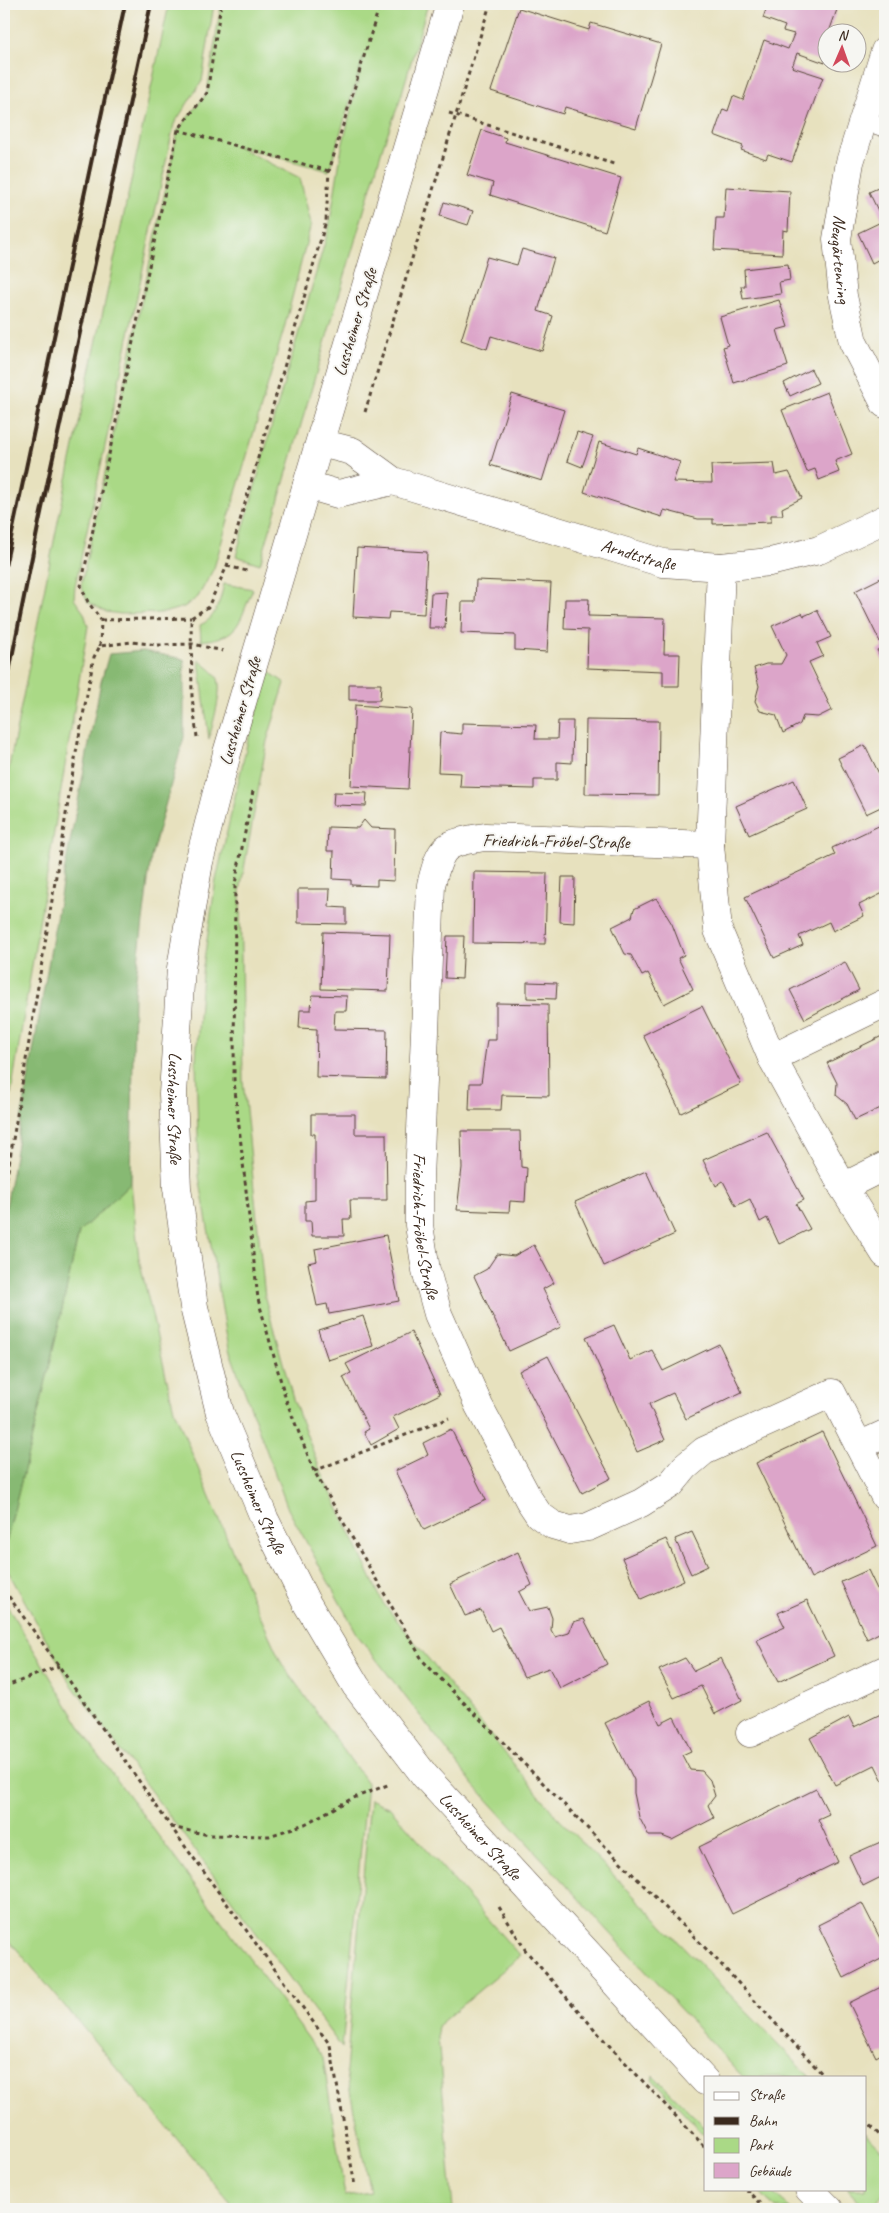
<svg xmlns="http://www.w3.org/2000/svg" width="889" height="2213" font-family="Caveat,sans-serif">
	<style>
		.green { fill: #aad986; stroke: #728252 }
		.forest { fill: #87b973; stroke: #617248 }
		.building { fill: #dca5c9 }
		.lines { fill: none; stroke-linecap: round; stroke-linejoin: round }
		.service-casing { stroke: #554536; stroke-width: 19 }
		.minor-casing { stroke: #554536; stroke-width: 29 }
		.path { stroke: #554536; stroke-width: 3; stroke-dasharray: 4 4; stroke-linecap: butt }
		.service { stroke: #fff; stroke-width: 18 }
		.minor { stroke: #fff; stroke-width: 28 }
		.rail { stroke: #3b2a1e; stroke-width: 4 }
		.labels { text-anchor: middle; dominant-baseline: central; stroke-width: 4; stroke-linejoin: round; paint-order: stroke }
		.street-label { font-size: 18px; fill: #3b2a1e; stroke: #f6f6f2 }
	</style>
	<rect width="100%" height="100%" fill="#f6f6f2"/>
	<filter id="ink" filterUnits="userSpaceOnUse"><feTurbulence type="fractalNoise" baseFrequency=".02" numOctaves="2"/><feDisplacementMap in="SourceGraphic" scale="10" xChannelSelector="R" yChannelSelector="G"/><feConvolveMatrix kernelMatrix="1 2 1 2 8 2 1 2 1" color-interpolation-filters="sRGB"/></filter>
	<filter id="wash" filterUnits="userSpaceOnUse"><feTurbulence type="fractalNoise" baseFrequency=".0096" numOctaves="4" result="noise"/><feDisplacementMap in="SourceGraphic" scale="20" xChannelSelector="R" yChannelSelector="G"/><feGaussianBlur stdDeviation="1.12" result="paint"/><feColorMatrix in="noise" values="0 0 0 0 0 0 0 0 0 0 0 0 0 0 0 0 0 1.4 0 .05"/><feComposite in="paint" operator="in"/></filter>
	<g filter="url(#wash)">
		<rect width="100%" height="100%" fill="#e7e1be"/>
		<g class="green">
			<polygon points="169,4 214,4 202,81 174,124 75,586 74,599 84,613 88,626 4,1136 4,792 57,526"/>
			<polygon points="221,4 428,4 399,103 383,146 260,564 236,556 271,428 329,228 342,147 364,55 329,171 236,146 300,178 311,224 284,329 214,568 198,597 184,607 163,613 121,614 106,612 88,602 81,586 178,130 207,93"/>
			<path d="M224,584L253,589C238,623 241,637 201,641L200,625C217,618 220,600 224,584Z"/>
			<path d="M199,660C204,665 214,671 217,677C224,689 212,725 209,739Z"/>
			<polygon points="269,672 285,683 267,741 240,891 243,1080 265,1298 293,1399 319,1467 383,1603 556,1816 810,2077 743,2077 473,1784 359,1637 288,1509 229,1349 199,1176 196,1060 202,973 216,880 247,744"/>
			<polygon points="131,1183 139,1259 174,1410 251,1596 282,1664 367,1783 342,2048 71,1684 4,1564 4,1551 49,1368 79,1232"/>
			<polygon points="4,1601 94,1749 323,2058 345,2196 370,2192 346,2070 370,1799 390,1808 520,1956 437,2026 453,2209 236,2209 4,1934"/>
			<polygon points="653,2075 705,2127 705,2135 652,2079"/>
			<polygon points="865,2133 885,2154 885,2196 883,2195 868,2209 866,2209 847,2189 865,2189"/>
			<polygon points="757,2189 768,2189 791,2209 776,2209"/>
		</g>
		<polygon class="forest" points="143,651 184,659 184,737 151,857 134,993 131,1183 79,1232 49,1368 4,1551 4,1219 64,873 101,682 109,654"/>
		<g id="blocks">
			<g class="building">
				<polygon points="768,4 839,4 829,32 826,32 825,63 797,53 792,67 823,77 792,162 768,154 766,159 741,150 743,146 714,135 723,109 728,111 733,96 743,100 764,40 788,49 794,34 783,31 785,26 763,18"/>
				<polygon points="519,8 589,30 591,23 661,44 636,128 565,107 563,114 491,91"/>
				<polygon points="482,130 506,138 505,142 621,178 605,231 490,195 493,183 467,175"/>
				<polygon points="885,185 885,256 872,263 858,233 883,221 869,192"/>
				<polygon points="726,187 790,191 788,231 783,230 782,254 714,250 716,218 724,218"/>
				<polygon points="444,202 473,211 468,225 440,216"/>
				<polygon points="522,249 554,258 538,311 553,316 542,351 491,336 487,349 461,340 487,257 517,265"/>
				<polygon points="788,264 790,280 779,282 781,294 743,299 741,286 745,286 744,269"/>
				<polygon points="779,300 788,327 777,330 788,366 734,383 723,347 728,345 720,317"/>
				<polygon points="811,369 818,383 790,396 784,383"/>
				<polygon points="827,392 852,454 835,461 839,472 819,480 815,469 807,472 782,410"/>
				<polygon points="512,394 564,410 542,481 490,465"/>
				<polygon points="577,432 593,437 582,467 567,461"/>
				<polygon points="599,442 636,454 638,448 680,462 673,482 712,483 711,465 774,463 776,475 789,472 802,498 782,508 783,515 771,515 771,522 713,524 713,519 698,519 664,510 662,517 584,492"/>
				<polygon points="357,548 427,552 424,614 389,612 388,619 353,617"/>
				<polygon points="885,576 885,665 877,650 883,648 855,591"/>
				<polygon points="476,580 551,583 547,652 515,650 515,635 461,633 462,602 475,602"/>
				<polygon points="447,592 445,628 429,628 431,593"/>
				<polygon points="565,599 589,599 588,616 665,618 664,654 680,654 679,686 663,686 663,671 587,668 588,630 564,629"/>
				<polygon points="817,610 831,637 817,643 823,656 809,662 832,710 818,717 803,716 800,724 783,733 776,715 760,711 755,701 759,686 754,668 766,664 781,664 786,655 772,626 802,613 804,616"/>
				<polygon points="349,684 381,684 380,700 349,700"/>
				<polygon points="355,705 412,709 408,789 351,786"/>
				<polygon points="586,720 659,721 658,795 585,794"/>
				<polygon points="558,721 573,721 572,763 557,762 557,780 534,780 534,789 460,787 461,773 438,772 440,732 462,734 462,723 536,725 535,739 557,739"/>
				<polygon points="865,745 885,786 885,805 866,814 838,758"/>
				<polygon points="794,780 807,809 749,835 736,806"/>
				<polygon points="334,792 367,793 366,806 333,805"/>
				<polygon points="364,820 371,828 395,829 394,881 377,880 377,886 351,885 351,880 333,879 334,851 327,851 328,827 358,828"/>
				<polygon points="885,823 885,892 859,905 864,916 833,931 829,922 799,936 803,945 774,958 745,897 835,855 832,848"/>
				<polygon points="474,872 547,873 545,944 473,943"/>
				<polygon points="562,877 575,877 574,923 560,922"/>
				<polygon points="298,889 330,889 329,907 346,908 346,924 298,923"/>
				<polygon points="656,898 672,924 684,955 678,958 693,989 664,1004 648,973 642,976 631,955 625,954 612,927 632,917 634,909"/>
				<polygon points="323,932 390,934 388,991 321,989"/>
				<polygon points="447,936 464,936 462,979 445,978"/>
				<polygon points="845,962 859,990 805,1019 790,990"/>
				<polygon points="527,982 557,983 556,999 527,998"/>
				<polygon points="312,995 347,996 346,1011 335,1011 334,1029 387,1030 386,1079 316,1077 317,1029 299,1028 300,1010 311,1010"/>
				<polygon points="496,1003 548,1004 549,1096 502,1095 501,1110 469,1110 470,1083 481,1083 487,1040 496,1040"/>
				<polygon points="702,1006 741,1084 681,1113 643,1035"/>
				<polygon points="885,1027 885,1106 855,1120 847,1104 836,1095 837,1083 827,1063 884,1035 881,1028"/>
				<polygon points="311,1114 355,1114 355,1134 386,1134 387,1200 350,1200 351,1219 343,1219 344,1236 312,1236 311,1221 305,1221 305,1201 315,1200 315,1134 311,1134"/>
				<polygon points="461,1131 520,1131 521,1167 527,1168 525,1202 510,1201 509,1212 457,1210 462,1168"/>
				<polygon points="767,1132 804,1200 796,1204 810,1229 779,1244 767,1218 760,1222 750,1199 736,1206 723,1181 716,1186 703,1160"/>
				<polygon points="646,1171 675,1234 604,1266 575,1202"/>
				<polygon points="386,1235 399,1301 329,1314 327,1304 317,1306 308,1263 317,1261 315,1249"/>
				<polygon points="534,1245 554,1283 543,1289 561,1327 509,1351 474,1276 487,1269 497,1254 514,1256"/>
				<polygon points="363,1316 373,1346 328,1360 318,1330"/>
				<polygon points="614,1325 630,1360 652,1350 663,1371 719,1344 742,1392 686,1419 673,1393 649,1404 665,1440 637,1452 586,1337"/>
				<polygon points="411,1332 440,1394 393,1417 399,1429 371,1445 364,1432 369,1429 343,1377 351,1373 346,1364"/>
				<polygon points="548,1356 611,1478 582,1493 519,1371"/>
				<polygon points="451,1429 486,1500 424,1530 395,1471 428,1455 423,1443"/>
				<polygon points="822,1432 877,1546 811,1578 756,1463"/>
				<polygon points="692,1532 708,1566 691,1574 675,1539"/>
				<polygon points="666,1539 684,1580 641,1599 622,1558"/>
				<polygon points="518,1552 532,1585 519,1592 529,1611 548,1607 552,1618 551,1630 555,1637 569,1633 573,1622 584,1619 607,1664 560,1688 549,1668 524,1677 499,1627 491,1631 481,1610 465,1616 450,1584"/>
				<polygon points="868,1570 885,1606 885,1630 867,1639 841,1582"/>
				<polygon points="807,1600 834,1656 778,1682 757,1640 785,1627 778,1613"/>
				<polygon points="685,1658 694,1671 721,1658 742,1700 715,1714 701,1686 674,1698 659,1670"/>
				<polygon points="649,1701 660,1724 674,1717 691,1751 682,1755 690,1770 702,1771 710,1780 715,1796 708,1805 714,1818 672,1840 662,1836 649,1836 639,1817 634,1793 634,1780 605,1723"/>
				<polygon points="885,1712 885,1781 883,1781 875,1765 835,1785 810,1738 849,1717 854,1727"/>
				<polygon points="816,1789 829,1814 818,1819 838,1862 732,1914 699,1847"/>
				<polygon points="885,1840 885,1875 863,1886 849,1856"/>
				<polygon points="862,1903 885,1948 885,1957 844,1978 818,1925"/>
				<polygon points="885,1985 885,2052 876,2057 849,2003"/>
			</g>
		</g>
	</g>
	<g filter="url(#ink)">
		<use href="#blocks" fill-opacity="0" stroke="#554536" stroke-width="1"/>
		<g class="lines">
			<defs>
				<polyline id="service" points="862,120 885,128"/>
				<g id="minor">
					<path id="s1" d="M450,4L227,753L199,862L181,968L173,1094L177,1188L194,1307L220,1413L265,1520L306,1602L356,1686L425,1776L705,2081"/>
					<path id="s2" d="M885,51L850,162L837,239L843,296L853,342L885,404"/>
					<path id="s3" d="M320,443L352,451L393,481L663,563L721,567L770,562L819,550L885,519"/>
					<polyline points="307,485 338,494 393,481"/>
					<polyline points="721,567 710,845 718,930 772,1058 843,1187 885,1254"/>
					<path id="s4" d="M710,845L485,837C444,843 441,845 431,885L419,1179V1225L426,1270L438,1314L479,1406L529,1500L539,1515L553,1525L570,1530L588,1527L641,1503L671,1484L685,1467L704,1451L832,1393L885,1497"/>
					<polyline points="772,1058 885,1003"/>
					<polyline points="843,1187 885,1166"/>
					<polyline points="859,1446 885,1434"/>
					<polyline points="750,1733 885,1670"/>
					<polyline points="809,2189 829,2209"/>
				</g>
			</defs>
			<use href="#service" class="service-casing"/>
			<use href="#minor" class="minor-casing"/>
			<g class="path">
				<polyline points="449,113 617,165"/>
				<polyline points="178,130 329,171"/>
				<polyline points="365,412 490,4"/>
				<polyline points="227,566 247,571"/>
				<polyline points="101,620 191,618"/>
				<polyline points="100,646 101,620 88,602 81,586 178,130 207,93 221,4"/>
				<polyline points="197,737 192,697 191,618 208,607 227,566 326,221 329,171 380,4"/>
				<polyline points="253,791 235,884 234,1081 258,1299 286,1400 314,1471 423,1661 717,1960 825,2077"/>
				<polyline points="4,1195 76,753 94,657 100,646 132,642 158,645 193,644 223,651"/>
				<polyline points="314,1471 449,1418"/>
				<polyline points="4,1590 59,1666 171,1827 330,2045 355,2186"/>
				<polyline points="4,1687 59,1666"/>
				<polyline points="171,1827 209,1835 269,1836 305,1824 351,1799 390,1784"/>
				<polyline points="499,1907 526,1951 604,2040 705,2147"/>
				<polyline points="865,2120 885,2141"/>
				<polyline points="746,2189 765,2209"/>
			</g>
			<use href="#service" class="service"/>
			<use href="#minor" class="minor"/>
			<g class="rail">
				<polyline points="4,571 125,4"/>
				<polyline points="4,697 39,522 151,4"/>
			</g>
		</g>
	</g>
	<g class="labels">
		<g class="street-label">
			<text stroke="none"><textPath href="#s2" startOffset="215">Neugärtenring</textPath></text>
			<text transform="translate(355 322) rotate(-73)">Lussheimer Straße</text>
			<text stroke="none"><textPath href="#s3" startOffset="340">Arndtstraße</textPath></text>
			<text transform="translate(240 711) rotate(-74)">Lussheimer Straße</text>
			<text transform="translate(556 841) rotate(1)">Friedrich-Fröbel-Straße</text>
			<text stroke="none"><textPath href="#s1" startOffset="1142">Lussheimer Straße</textPath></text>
			<text stroke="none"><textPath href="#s4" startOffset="648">Friedrich-Fröbel-Straße</textPath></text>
			<text stroke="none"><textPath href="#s1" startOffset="1548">Lussheimer Straße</textPath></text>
			<text stroke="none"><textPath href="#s1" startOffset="1952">Lussheimer Straße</textPath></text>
		</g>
	</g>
	<rect width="889" height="2213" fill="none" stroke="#f6f6f2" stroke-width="20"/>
	<rect x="704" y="2076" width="162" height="115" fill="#f6f6f2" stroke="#aba49d"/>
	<rect x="714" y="2092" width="25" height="8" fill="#ffffff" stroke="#aba49d"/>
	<text x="749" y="2100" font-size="15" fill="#3b2a1e">Straße</text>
	<rect x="714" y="2117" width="25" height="8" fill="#3b2a1e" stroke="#aba49d"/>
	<text x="749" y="2126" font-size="15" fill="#3b2a1e">Bahn</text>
	<rect x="714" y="2138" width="25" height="15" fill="#aad986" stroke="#aba49d"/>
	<text x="749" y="2150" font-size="15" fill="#3b2a1e">Park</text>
	<rect x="714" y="2163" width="25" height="15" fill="#dca5c9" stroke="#aba49d"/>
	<text x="749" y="2176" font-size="15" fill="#3b2a1e">Gebäude</text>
	<g transform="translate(842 48) rotate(2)"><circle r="24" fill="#f6f6f2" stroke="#aba49d"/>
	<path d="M0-4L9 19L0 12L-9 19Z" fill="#d1495b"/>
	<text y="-8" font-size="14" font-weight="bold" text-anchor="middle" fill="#3b2a1e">N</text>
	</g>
</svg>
